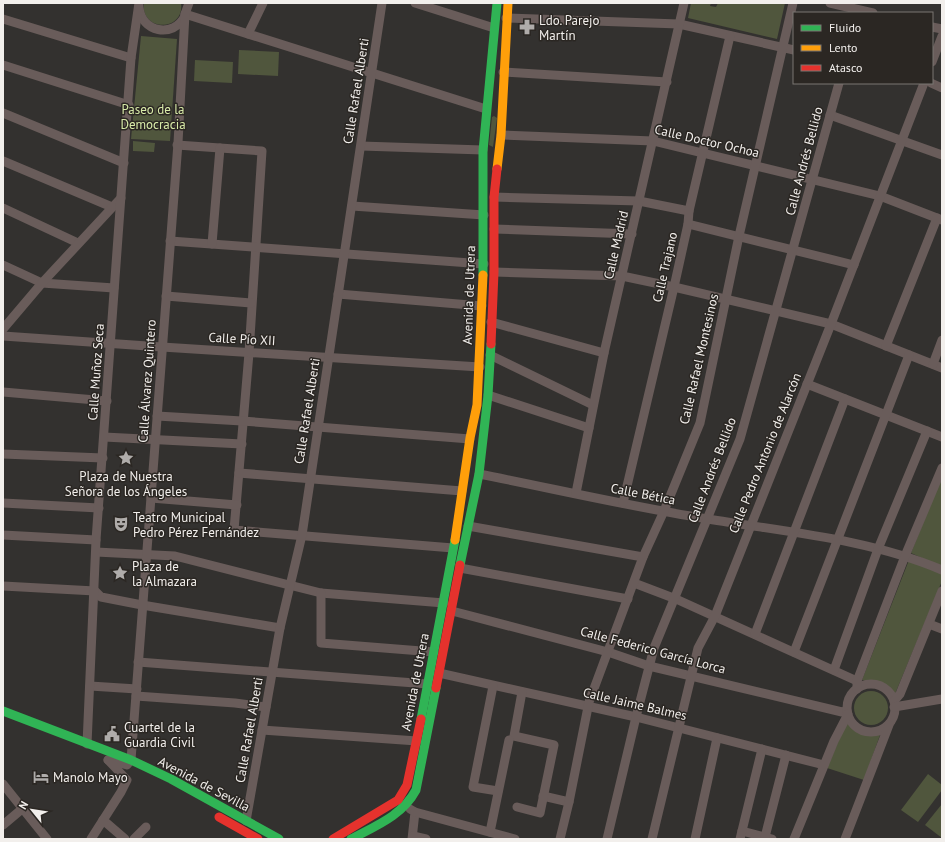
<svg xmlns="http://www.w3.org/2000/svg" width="945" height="842" font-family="'PT Sans',sans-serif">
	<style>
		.green { fill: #50563d }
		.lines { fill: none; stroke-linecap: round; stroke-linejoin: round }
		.street { stroke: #695c5a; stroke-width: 9 }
		.fast { stroke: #30b455; stroke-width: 9 }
		.slow { stroke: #ff9f0a; stroke-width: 9 }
		.jam { stroke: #e5322d; stroke-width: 9 }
		.labels { text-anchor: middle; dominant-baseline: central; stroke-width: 3; stroke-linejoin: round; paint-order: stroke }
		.poi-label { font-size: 13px; fill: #f2efec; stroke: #2b2723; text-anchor: start }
		.street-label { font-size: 13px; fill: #f2efec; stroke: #2b2723 }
		.park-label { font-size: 13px; fill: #d8eaa8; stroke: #2b2723 }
	</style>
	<rect width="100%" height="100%" fill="#33312f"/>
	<g class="green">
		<path d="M144,3H181C185,32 140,32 144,3Z"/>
		<polygon points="691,3 711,3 710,6 716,7 718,3 785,3 777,39 688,18"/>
		<polygon points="141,36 177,39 170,141 131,139"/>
		<polygon points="239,50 279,52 278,76 238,74"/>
		<polygon points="195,60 233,62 232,83 194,81"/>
		<polygon points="494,116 497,118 493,147 489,145 492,117"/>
		<polygon points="133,141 155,143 154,152 133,151"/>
		<polygon points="942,476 942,567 911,553"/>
		<polygon points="909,560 942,573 942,581 895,694 881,684 862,680"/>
		<circle cx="871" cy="708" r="17"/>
		<polygon points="846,723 863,734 880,735 864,780 827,768"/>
		<polygon points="928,774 942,785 942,790 918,822 901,810"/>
		<polygon points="942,804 942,838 925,825"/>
	</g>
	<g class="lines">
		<g class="street">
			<polyline points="415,3 494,28"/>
			<polyline points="830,3 873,13"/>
			<path d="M139,7C141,32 173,39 185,16"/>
			<polyline points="185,14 486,109"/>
			<polyline points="506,18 679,24 794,50"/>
			<polyline points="3,19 131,58"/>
			<polyline points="932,27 942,29"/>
			<polyline points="248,34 263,3"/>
			<polyline points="932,62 942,36"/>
			<polyline points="3,65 129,105"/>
			<polyline points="503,72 667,82"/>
			<polyline points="931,83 942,88"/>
			<polyline points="3,113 124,163"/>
			<polyline points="830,115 942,155"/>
			<polyline points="501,135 653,141 880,196 942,220"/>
			<polyline points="177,145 262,151 249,353 234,530 453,548"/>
			<polyline points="361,146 483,150"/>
			<polyline points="3,161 112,207"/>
			<polyline points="494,197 639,201 689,211"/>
			<polyline points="352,206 484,215"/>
			<polyline points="3,208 78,243"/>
			<polyline points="688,224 854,265"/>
			<polyline points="494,229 632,234"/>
			<polyline points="170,241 484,264"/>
			<polyline points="212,244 220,148"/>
			<polyline points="3,265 42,283 114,288"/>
			<polyline points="494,272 622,276 674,287 831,324 942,368"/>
			<polyline points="338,294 482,306"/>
			<polyline points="166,296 251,303"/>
			<polyline points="491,322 604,353"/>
			<polyline points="3,329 42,283 121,198"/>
			<polyline points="3,336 162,347 480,367"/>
			<polyline points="886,346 937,218"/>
			<polyline points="490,355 593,405"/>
			<polyline points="933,364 942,340"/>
			<polyline points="807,384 942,437"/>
			<polyline points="3,392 107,401"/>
			<polyline points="488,395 589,428"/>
			<polyline points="157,416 242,421 470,439"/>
			<polyline points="104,437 242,444"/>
			<polyline points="3,454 103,458"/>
			<polyline points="239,473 462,491"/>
			<path d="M479,474C555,489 632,507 708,519C786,532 869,539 942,570"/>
			<polyline points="576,493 604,353 684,3"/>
			<polyline points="151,498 237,505"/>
			<polyline points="3,503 99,508"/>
			<polyline points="623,503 674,287 688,224 689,211 730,36"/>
			<polyline points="468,526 643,557"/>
			<polyline points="3,535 96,540"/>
			<polyline points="96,552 175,556 321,593 444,603"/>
			<polyline points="460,568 628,599"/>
			<polyline points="634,583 676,599 857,681"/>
			<polyline points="3,586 95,591 101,597 142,605 280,628"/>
			<polyline points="321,593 321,643 434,652"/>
			<polyline points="452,611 608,652 649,666 842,712 847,711"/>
			<polyline points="929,624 942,629"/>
			<polyline points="755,634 845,399"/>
			<polyline points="794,652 909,355"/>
			<polyline points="138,662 428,684"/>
			<polyline points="834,670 878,549 927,431"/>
			<polyline points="439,673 636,717 824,765"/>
			<circle cx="871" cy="708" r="24"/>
			<polyline points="90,686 137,689"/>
			<polyline points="493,686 473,787 498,791"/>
			<polyline points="857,689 857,681 905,556 942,468"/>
			<polyline points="136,696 235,703 266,707"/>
			<polyline points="894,701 900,694 942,591"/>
			<polyline points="894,707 942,699"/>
			<polyline points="262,730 417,741"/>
			<polyline points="87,744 96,540 131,58 139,3"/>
			<polyline points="108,760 127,765 131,760 178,143 185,14 189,3"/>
			<polyline points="3,784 47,839"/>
			<polyline points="543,796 569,802"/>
			<polyline points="517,807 540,813 554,745 514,736 522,692"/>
			<polyline points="410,809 415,812 412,839"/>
			<polyline points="415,812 515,839"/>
			<polyline points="103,820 125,839"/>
			<polyline points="246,821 280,628 302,535 382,3"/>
			<polyline points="3,825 22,809"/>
			<polyline points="742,831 772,839"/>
			<polyline points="490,832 509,740"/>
			<polyline points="413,836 426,839"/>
			<polyline points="765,837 786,755"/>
			<polyline points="91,839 121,792 127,780 108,760"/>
			<polyline points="134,839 146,827"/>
			<polyline points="560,839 569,802 589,702 643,557 664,511 700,423 739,236 793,3"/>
			<polyline points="607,839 636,717 654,648 740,439 839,83"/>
			<polyline points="652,839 698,648 715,616 831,324 924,83"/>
			<polyline points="695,839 717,738"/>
			<polyline points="740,839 762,749"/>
			<polyline points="794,839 834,741 848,714"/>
			<polyline points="845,839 889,725"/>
		</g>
		<g class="fast">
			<polyline points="483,275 483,151 497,3"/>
			<polyline points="460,565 479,474 488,395 491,344"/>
			<polyline points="3,711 131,760 171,779 279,839"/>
			<polyline points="421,719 455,540"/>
			<path d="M351,839C375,826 402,816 416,790L436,688"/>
		</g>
		<g class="slow">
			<polyline points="497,169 501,135 508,3"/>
			<polyline points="455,540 470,438 477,405 483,275"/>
		</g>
		<g class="jam">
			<polyline points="491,344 494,272 494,197 497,169"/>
			<polyline points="436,688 460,565"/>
			<polyline points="219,817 258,839"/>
			<polyline points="333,839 398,800 407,785 421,719"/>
		</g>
	</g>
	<defs>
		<symbol id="pharmacy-bare" viewBox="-9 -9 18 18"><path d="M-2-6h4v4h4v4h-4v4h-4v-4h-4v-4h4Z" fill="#afacaa" stroke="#2b2723" stroke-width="2.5" paint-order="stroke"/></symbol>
		<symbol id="sight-bare" viewBox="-9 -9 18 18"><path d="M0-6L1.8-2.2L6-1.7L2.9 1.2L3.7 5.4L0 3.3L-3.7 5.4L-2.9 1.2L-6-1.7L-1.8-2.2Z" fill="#afacaa" stroke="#2b2723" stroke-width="2.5" paint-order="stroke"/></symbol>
		<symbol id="theatre-bare" viewBox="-9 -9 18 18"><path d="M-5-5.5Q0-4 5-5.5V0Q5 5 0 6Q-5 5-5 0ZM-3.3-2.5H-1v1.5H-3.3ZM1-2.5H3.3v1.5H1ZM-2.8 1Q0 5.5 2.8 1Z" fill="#afacaa" stroke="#2b2723" stroke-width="2.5" paint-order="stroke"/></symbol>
		<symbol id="civic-bare" viewBox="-9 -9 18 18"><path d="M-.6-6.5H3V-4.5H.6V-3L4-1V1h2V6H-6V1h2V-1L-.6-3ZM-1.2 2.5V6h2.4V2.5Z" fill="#afacaa" stroke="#2b2723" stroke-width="2.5" paint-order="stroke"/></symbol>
		<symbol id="hotel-bare" viewBox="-9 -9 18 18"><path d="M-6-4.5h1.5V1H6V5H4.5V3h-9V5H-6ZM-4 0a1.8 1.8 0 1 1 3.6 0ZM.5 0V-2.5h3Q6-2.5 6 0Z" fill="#afacaa" stroke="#2b2723" stroke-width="2.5" paint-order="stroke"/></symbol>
	</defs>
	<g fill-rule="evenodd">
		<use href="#pharmacy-bare" x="516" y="16" width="22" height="22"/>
		<use href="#sight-bare" x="115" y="447" width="22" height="22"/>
		<use href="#theatre-bare" x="110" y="513" width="22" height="22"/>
		<use href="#sight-bare" x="109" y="562" width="22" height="22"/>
		<use href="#civic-bare" x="101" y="723" width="22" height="22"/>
		<use href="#hotel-bare" x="30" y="766" width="22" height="22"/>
	</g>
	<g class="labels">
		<g class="poi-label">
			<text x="539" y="20">Ldo. Parejo<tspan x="539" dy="15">Martín</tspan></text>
			<text x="126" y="476" text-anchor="middle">Plaza de Nuestra<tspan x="126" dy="15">Señora de los Ángeles</tspan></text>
			<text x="133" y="517">Teatro Municipal<tspan x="133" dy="15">Pedro Pérez Fernández</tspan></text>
			<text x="132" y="566">Plaza de<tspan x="132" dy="15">la Almazara</tspan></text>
			<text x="124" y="727">Cuartel de la<tspan x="124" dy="15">Guardia Civil</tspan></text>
			<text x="53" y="777">Manolo Mayo</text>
		</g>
		<g class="street-label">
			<text transform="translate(356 91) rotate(-81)">Calle Rafael Alberti</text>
			<text transform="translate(707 141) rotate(13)">Calle Doctor Ochoa</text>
			<text transform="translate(804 161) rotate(-75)">Calle Andrés Bellido</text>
			<text transform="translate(616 245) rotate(-77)">Calle Madrid</text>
			<text transform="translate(665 267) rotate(-77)">Calle Trajano</text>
			<text transform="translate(469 295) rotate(-88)">Avenida de Utrera</text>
			<text transform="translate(242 339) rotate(3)">Calle Pío XII</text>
			<text transform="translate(699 359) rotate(-77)">Calle Rafael Montesinos</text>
			<text transform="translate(96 372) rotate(-86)">Calle Muñoz Seca</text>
			<text transform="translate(147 381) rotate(-86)">Calle Álvarez Quintero</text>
			<text transform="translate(307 411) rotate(-81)">Calle Rafael Alberti</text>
			<text transform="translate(765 453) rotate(-68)">Calle Pedro Antonio de Alarcón</text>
			<text transform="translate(712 470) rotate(-69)">Calle Andrés Bellido</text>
			<text transform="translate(643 494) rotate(11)">Calle Bética</text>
			<text transform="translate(653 650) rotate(15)">Calle Federico García Lorca</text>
			<text transform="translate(415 682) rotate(-79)">Avenida de Utrera</text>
			<text transform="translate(635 704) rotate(13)">Calle Jaime Balmes</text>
			<text transform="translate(249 730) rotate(-80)">Calle Rafael Alberti</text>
			<text transform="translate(204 784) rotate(28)">Avenida de Sevilla</text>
		</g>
		<g class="park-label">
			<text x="153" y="109">Paseo de la<tspan x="153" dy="15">Democracia</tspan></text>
		</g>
	</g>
	<rect width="945" height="842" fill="none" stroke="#f2efec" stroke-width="8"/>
	<rect x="793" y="12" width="140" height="72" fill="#2b2723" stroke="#7b7773"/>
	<rect x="801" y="25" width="20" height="6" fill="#30b455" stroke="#7b7773"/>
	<text x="829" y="32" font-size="12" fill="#f2efec">Fluido</text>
	<rect x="801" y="45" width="20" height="6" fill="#ff9f0a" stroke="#7b7773"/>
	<text x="829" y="52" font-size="12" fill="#f2efec">Lento</text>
	<rect x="801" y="65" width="20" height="6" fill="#e5322d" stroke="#7b7773"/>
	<text x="829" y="72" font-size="12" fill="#f2efec">Atasco</text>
	<g transform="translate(32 810) rotate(300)" stroke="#2b2723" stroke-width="3" paint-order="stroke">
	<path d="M0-3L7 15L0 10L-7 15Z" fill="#f2efec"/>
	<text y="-6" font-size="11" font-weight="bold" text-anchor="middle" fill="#f2efec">N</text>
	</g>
</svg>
